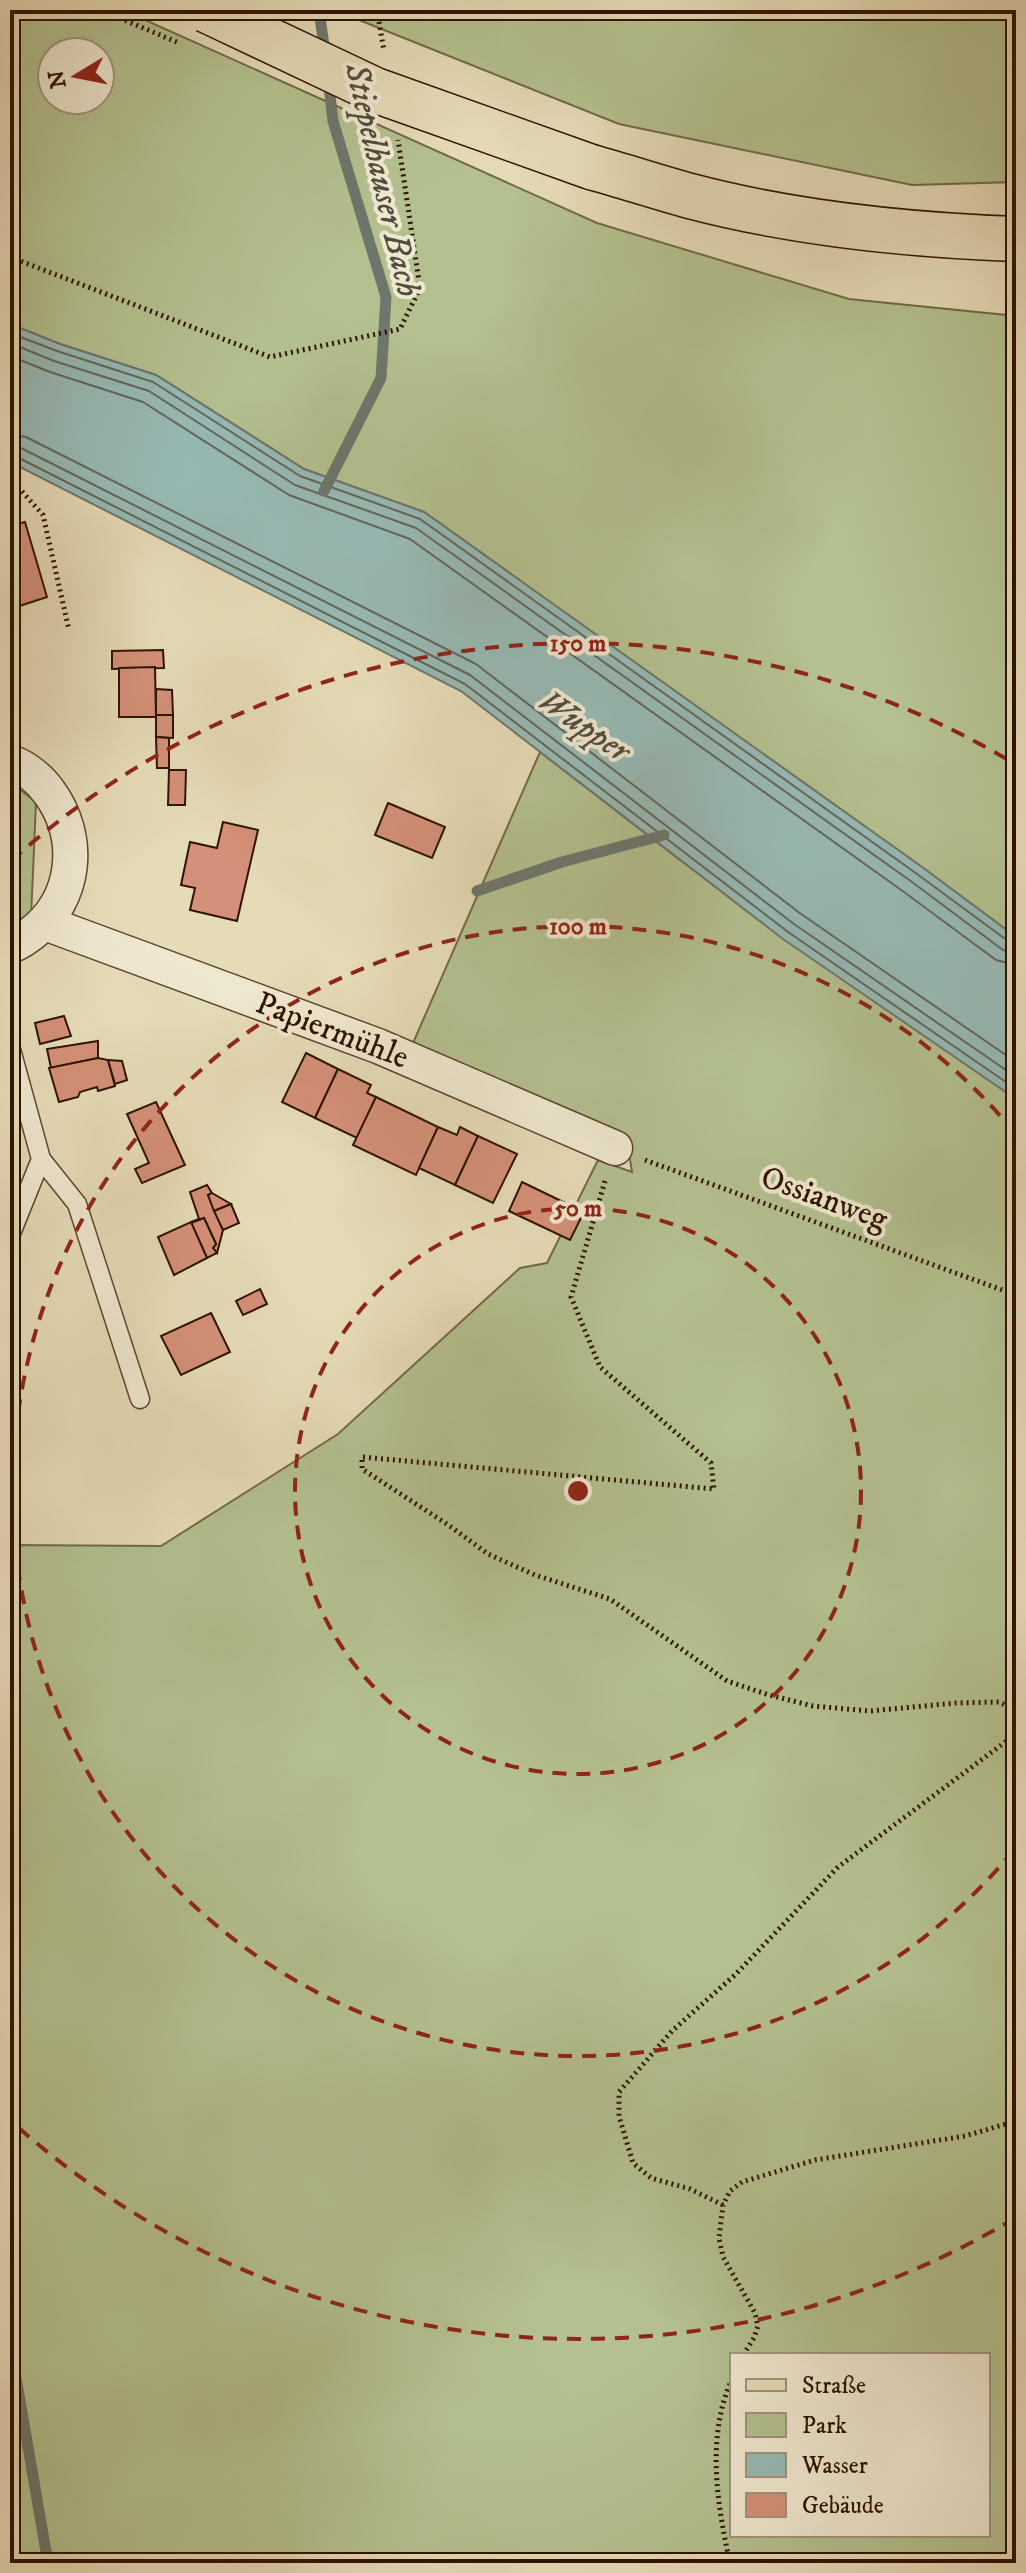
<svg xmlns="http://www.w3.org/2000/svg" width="1026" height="2573" font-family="'IM FELL DW Pica',serif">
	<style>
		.green { fill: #b4c08f; stroke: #716a48; stroke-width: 2; fill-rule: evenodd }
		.water { fill: #97bab5; stroke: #6d776d; stroke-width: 2 }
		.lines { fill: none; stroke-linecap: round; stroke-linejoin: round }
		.shore { stroke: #62665b; stroke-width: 2 }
		.stream { stroke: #6d776d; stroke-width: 11 }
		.building { fill: #d49078; stroke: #2e1301; stroke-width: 2 }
		.lane-casing { stroke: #5c452e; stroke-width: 21 }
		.street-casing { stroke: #5c452e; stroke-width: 37 }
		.primary-casing { stroke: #2e1301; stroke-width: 47 }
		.path { stroke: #2e1301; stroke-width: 5; stroke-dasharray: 2 4; stroke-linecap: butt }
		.lane { stroke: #efe8d0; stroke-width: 18 }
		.street { stroke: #efe8d0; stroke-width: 34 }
		.primary { stroke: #e6dbb7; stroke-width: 44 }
		.primary-bridge-casing { stroke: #2e1301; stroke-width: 47; stroke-linecap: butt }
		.path-bridge { stroke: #2e1301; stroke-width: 5; stroke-dasharray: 2 4; stroke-linecap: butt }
		.primary-bridge { stroke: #e6dbb7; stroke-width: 44 }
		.ring { fill: none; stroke: #8f2418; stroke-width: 4; stroke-dasharray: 14 10 }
		.labels { text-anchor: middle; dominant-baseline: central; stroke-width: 8; stroke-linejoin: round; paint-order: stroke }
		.street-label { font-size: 32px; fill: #2e1301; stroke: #efe8d0 }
		.water-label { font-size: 34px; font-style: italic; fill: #534d40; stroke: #efe8d0 }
		.centre { fill: #8f2418; stroke: #efe8d0; stroke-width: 4 }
		.ring-label { font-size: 24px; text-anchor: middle; font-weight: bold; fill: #8f2418; stroke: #efe8d0; stroke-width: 8; stroke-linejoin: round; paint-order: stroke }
	</style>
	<rect width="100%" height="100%" fill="#e6dbb7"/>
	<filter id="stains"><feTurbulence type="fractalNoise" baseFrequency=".0025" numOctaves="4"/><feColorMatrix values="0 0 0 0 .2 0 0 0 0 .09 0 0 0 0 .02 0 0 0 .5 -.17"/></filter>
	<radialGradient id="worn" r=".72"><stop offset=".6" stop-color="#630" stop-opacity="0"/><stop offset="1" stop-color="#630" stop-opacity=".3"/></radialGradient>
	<g class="green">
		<path d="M10,10H123L597,223L849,299L1016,316V937L922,867L424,512L304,469L156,375L60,344L10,324ZM52,52H100V100H52Z"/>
		<polygon points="334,10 1016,10 1016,182 912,185 619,124"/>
		<path d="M540,752L680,860L1016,1097V2563H10V1545L161,1546L338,1434L520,1268L547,1263L598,1160L632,1172L627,1141L410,1050ZM732,2355H988V2535H732Z"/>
		<polygon points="10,782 36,802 31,918 10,927"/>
	</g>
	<polygon class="water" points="10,324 60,344 156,375 304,469 424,512 922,867 1016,937 1016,1099 783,939 461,691 10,462"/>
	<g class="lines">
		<g class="shore">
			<polyline points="10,333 57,351 153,382 300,476 420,519 917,874 1008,941 1016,943"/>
			<polyline points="10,343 54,361 149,391 295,485 416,528 912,882 1003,950 1016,953"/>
			<polyline points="10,356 50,372 143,402 289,495 410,539 904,892 996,960 1016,965"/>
			<polyline points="10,434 26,437 476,664 801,914 1016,1062"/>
			<polyline points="10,446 21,448 470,675 794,924 1016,1077"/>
			<polyline points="10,456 17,457 465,684 788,932 1016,1089"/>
		</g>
		<g class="stream">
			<polyline points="319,10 325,53"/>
			<polyline points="324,491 381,378 386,297 333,121 328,78"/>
			<polyline points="477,891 562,862 664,835"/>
			<polyline points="10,2343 48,2563"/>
		</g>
	</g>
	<g class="building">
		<polygon points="25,522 47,597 10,609 10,526"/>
		<polygon points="163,650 164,668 112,669 112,651"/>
		<polygon points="155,667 156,717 119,717 119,668"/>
		<polygon points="156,689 172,690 173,715 156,715"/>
		<polygon points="156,715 173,715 173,738 156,737"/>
		<polygon points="156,737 169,738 169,768 157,768"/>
		<polygon points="169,770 186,770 185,805 168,805"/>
		<polygon points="388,803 445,827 432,858 375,835"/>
		<polygon points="223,822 258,830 237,921 190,910 195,888 181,885 190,842 217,848"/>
		<polygon points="64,1016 71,1036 40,1044 35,1023"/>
		<polygon points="98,1041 98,1058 51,1068 47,1049"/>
		<polygon points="306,1053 338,1069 315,1118 282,1102"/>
		<polygon points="98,1058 108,1060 115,1086 98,1091 97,1087 80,1092 78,1097 59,1102 49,1068"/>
		<polygon points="108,1060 122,1061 127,1080 115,1084"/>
		<polygon points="338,1069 371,1085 367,1093 376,1097 357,1138 315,1118"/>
		<polygon points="376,1097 438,1127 416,1175 353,1145"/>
		<polygon points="156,1102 185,1165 142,1183 135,1169 149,1163 127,1114"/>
		<polygon points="438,1127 457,1135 460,1127 478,1136 455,1185 419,1168"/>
		<polygon points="478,1136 517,1154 493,1203 455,1185"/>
		<polygon points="522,1182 584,1212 570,1240 509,1211"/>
		<polygon points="207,1185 212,1193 208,1195 223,1230 217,1253 213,1248 216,1244 204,1218 191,1222 199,1219 190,1192"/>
		<polygon points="212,1193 231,1204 214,1211 208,1195"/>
		<polygon points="231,1204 239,1223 223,1230 214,1211"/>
		<polygon points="204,1218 216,1244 213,1248 217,1253 207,1258 191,1223"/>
		<polygon points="191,1222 207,1258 174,1275 158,1237"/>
		<polygon points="260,1289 267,1304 243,1315 236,1301"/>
		<polygon points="211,1313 230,1352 181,1375 161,1336"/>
	</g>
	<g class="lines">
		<defs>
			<g id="lane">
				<polyline points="10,1046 41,1159 10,1236"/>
				<polyline points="41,1159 77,1204 140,1399"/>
			</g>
			<g id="street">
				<path d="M10,762C25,767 40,779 49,792C82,837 77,899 31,934C24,939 18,944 10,946"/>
				<polyline points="45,923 378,1046 615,1148"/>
			</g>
			<path id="primary" d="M591,167C624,176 657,187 690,196C796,224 907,235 1016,239"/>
		</defs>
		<use href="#lane" class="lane-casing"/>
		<use href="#street" class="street-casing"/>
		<use href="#primary" class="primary-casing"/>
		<g class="path">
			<polyline points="99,10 103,11"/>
			<polyline points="377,10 384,51"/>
			<polyline points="10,257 270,357 400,329 420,288 398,140"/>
			<polyline points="10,478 43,515 69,630"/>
			<polyline points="645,1160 1016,1295"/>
			<polyline points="605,1181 571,1297 600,1367 711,1463 714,1489 362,1457 362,1469 447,1524 488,1554 535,1575 610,1599 727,1681 769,1695 813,1706 870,1711 956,1703 999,1702 1016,1710"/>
			<polyline points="723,2205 690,2189 651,2178 633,2163 619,2116 619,2092 672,2031 736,1974 838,1867 1016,1734"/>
			<polyline points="743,2355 754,2338 758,2326 755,2313 723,2257 719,2238 723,2205 730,2191 742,2182 815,2160 965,2136 1016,2121"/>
			<path d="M730,2563C717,2504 706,2436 732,2379"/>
		</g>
		<use href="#lane" class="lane"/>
		<use href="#street" class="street"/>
		<use href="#primary" class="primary"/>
		<defs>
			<polyline id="primary-bridge" points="206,10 375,90 591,167"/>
		</defs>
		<use href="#primary-bridge" class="primary-bridge-casing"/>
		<polyline class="path-bridge" points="103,11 179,43"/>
		<use href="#primary-bridge" class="primary-bridge"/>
	</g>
	<g class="ring">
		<circle cx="578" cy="1491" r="283"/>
		<path d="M1014 1850A565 565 0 1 1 1014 1132"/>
		<path d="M1015 2218A848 848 0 0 1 11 2121M11 861A848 848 0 0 1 1015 764"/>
	</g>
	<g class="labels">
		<g class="street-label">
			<text transform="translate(332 1031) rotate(21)">Papiermühle</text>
			<text transform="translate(824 1199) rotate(20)">Ossianweg</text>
		</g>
		<g class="water-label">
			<text transform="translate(382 180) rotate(77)">Stiepelhauser Bach</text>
			<text transform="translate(584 726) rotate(34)">Wupper</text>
		</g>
	</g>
	<circle cx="578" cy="1491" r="12" class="centre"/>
	<g class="ring-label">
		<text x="578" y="651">150 m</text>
		<text x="578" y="934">100 m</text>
		<text x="578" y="1216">50 m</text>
	</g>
	<rect width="1026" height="2573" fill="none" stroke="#e6dbb7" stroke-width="40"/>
	<rect x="12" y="12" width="1002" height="2549" fill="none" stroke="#2e1301" stroke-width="4"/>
	<rect x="20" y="20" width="986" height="2533" fill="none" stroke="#2e1301" stroke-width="2"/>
	<rect x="730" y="2353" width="260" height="184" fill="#efe8d0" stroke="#a2937d" stroke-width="2"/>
	<rect x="746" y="2379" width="40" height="12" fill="#e6dbb7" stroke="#a2937d" stroke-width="2"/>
	<text x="802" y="2393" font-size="24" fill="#2e1301">Straße</text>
	<rect x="746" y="2413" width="40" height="24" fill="#b4c08f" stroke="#a2937d" stroke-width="2"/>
	<text x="802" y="2433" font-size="24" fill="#2e1301">Park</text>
	<rect x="746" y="2453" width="40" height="24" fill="#97bab5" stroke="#a2937d" stroke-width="2"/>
	<text x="802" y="2473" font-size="24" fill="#2e1301">Wasser</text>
	<rect x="746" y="2493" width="40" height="24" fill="#d49078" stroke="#a2937d" stroke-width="2"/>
	<text x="802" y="2513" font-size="24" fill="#2e1301">Gebäude</text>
	<g transform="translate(76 76) rotate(260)"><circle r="38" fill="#efe8d0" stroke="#a2937d" stroke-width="2"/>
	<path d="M0-6L14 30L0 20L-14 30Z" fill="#8f2418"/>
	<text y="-12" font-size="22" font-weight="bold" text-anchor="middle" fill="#2e1301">N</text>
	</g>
	<rect width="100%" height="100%" filter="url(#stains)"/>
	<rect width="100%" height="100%" fill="url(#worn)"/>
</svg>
